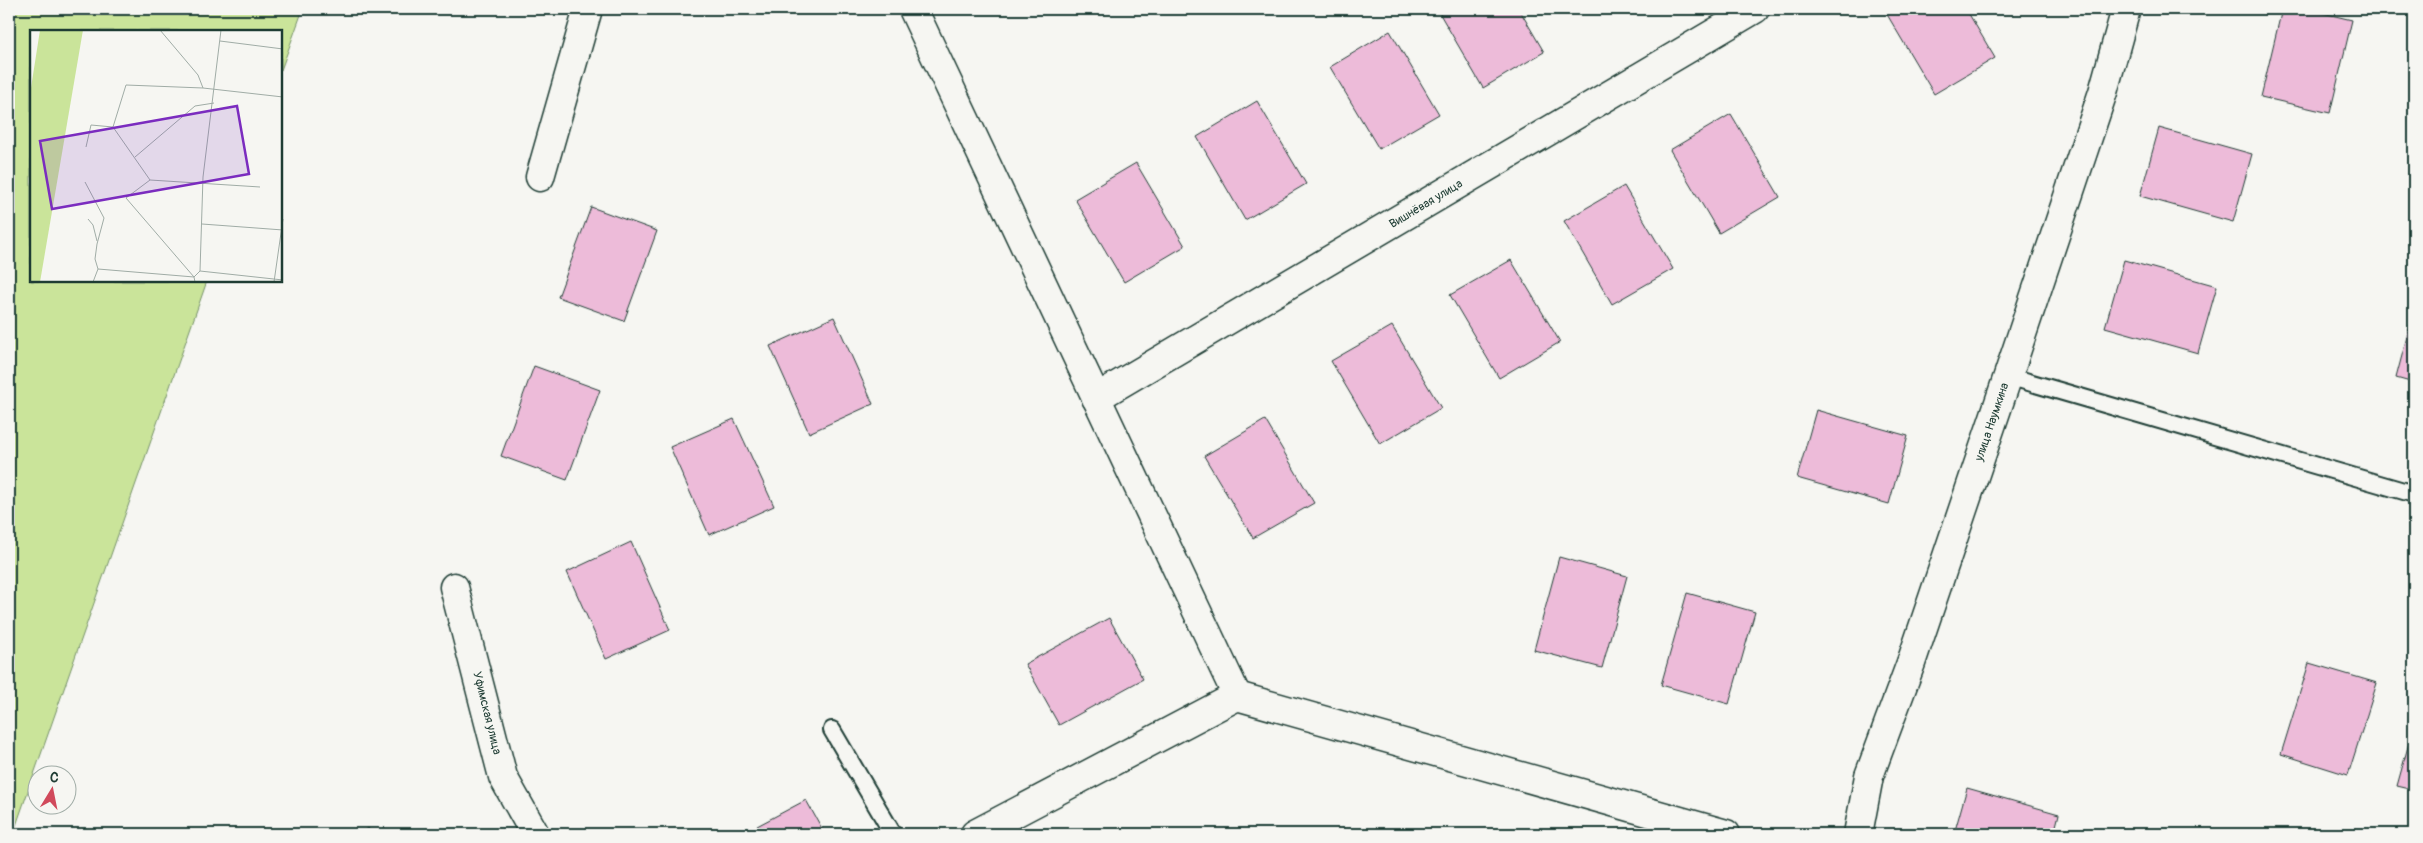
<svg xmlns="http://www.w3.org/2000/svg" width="2423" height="843" font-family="Pangolin,sans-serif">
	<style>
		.green { fill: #cae49a; stroke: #749067 }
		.building { fill: #edbbd9; stroke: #1f3d34 }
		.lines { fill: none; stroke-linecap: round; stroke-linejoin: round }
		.lane-casing { stroke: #1f3d34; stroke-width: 20 }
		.street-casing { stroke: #1f3d34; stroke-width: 31 }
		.lane { stroke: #f6f6f2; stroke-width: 16 }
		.street { stroke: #f6f6f2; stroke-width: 28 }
		.labels { text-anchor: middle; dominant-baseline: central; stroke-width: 4; stroke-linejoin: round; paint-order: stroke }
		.street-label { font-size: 12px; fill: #1f3d34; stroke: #f6f6f2 }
		.inset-road { fill: none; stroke: #a0aca6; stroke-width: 1 }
		.view { fill: #7b2cbf; fill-opacity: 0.15; stroke: #7b2cbf; stroke-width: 2.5 }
		.inset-edge { fill: none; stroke: #1f3d34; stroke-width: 2.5 }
	</style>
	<rect width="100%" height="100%" fill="#f6f6f2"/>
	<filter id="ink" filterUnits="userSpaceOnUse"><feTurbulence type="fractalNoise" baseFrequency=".02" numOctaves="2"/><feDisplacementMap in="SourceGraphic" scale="10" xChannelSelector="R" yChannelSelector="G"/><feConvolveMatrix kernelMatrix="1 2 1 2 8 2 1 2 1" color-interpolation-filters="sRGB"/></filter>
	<g filter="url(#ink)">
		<polygon class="green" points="9,9 303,9 281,70 281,31 31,31 31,281 207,281 13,834 9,834"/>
		<g class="building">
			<polygon points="1437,9 1519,9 1544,52 1483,88"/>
			<polygon points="1890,9 1966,9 1995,58 1934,94 1885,11"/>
			<polygon points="2282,9 2306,9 2352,20 2330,113 2261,97"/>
			<polygon points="1390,31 1439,114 1379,149 1330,67"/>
			<polygon points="1257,101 1306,184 1245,220 1197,137"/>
			<polygon points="1731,114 1780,197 1719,233 1670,150"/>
			<polygon points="2159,128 2252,154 2233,222 2140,196"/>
			<polygon points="1136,163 1185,246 1124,282 1075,199"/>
			<polygon points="1624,186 1673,269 1612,304 1564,221"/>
			<polygon points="591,207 657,231 624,321 558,297"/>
			<polygon points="1511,260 1560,342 1499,378 1450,295"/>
			<polygon points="2124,260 2217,286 2198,353 2105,327"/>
			<polygon points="2414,310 2414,383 2396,378"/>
			<polygon points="834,317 873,404 809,433 770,346"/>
			<polygon points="1392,326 1441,408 1380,444 1331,361"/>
			<polygon points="534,366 600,390 567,480 501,456"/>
			<polygon points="1816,410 1908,436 1889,504 1797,478"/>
			<polygon points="734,419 774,506 709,535 670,447"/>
			<polygon points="1265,420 1314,503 1253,538 1204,456"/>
			<polygon points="631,542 670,630 606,659 567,572"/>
			<polygon points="1559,557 1627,576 1602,668 1534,650"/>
			<polygon points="1687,593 1755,612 1729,704 1661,685"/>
			<polygon points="1109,618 1143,679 1059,725 1025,664"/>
			<polygon points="2309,663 2377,683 2348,775 2281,754"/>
			<polygon points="2414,725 2414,790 2397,786"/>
			<polygon points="1967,788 2059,814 2054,834 1954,834"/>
			<polygon points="806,800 825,834 742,834"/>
			<polygon points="368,828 374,834 361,834"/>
		</g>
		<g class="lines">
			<defs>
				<g id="lane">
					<polyline points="2008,376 2414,494"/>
					<polyline points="832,730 893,834"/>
				</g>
				<g id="street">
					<polyline points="913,9 1237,696"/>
					<polyline points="540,177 588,9"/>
					<polyline points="1096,398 1755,9"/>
					<polyline points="454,587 503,777 535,834"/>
					<polyline points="975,834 1237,696 1726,834"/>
					<polyline points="1858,834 1869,776 1911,663 2008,376 2103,92 2126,9"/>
				</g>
			</defs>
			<use href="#lane" class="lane-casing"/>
			<use href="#street" class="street-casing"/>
			<use href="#lane" class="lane"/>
			<use href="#street" class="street"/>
		</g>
	</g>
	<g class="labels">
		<g class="street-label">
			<text transform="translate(1426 204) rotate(-31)">Вишнёвая улица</text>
			<text transform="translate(1992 422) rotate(-71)">улица Наумкина</text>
			<text transform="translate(487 713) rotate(76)">Уфимская улица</text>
		</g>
	</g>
	<g transform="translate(30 30)">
		<rect width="252" height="252" fill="#f6f6f2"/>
		<path d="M10,0H53L10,252H0V64Z" fill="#cae49a"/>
		<path class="inset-road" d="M130,0L168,45L173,58L253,67M190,11L253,19M83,97L96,55L173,58M56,117L61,95L83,97L120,150M105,127L165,76L184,73M55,152L74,188L67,214L65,229L68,239L63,252M58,189L63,195L67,211M172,194L253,200M68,239L164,247M170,241L253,250M164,247L96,168L120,150L230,157M165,252L164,247L170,241L173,147L191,0M244,252L253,189"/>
		<path class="view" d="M207,76L219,144L22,179L10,111Z"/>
		<rect width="252" height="252" class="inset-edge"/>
	</g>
	<rect width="2423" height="843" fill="none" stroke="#f6f6f2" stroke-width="30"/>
	<rect x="15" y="15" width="2393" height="813" fill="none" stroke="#1f3d34" stroke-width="2" filter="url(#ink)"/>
	<g transform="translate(52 790) rotate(10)"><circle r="24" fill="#f6f6f2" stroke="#a0aca6"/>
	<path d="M0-4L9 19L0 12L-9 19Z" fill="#d1495b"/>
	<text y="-8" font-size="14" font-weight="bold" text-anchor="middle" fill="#1f3d34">С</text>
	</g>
</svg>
